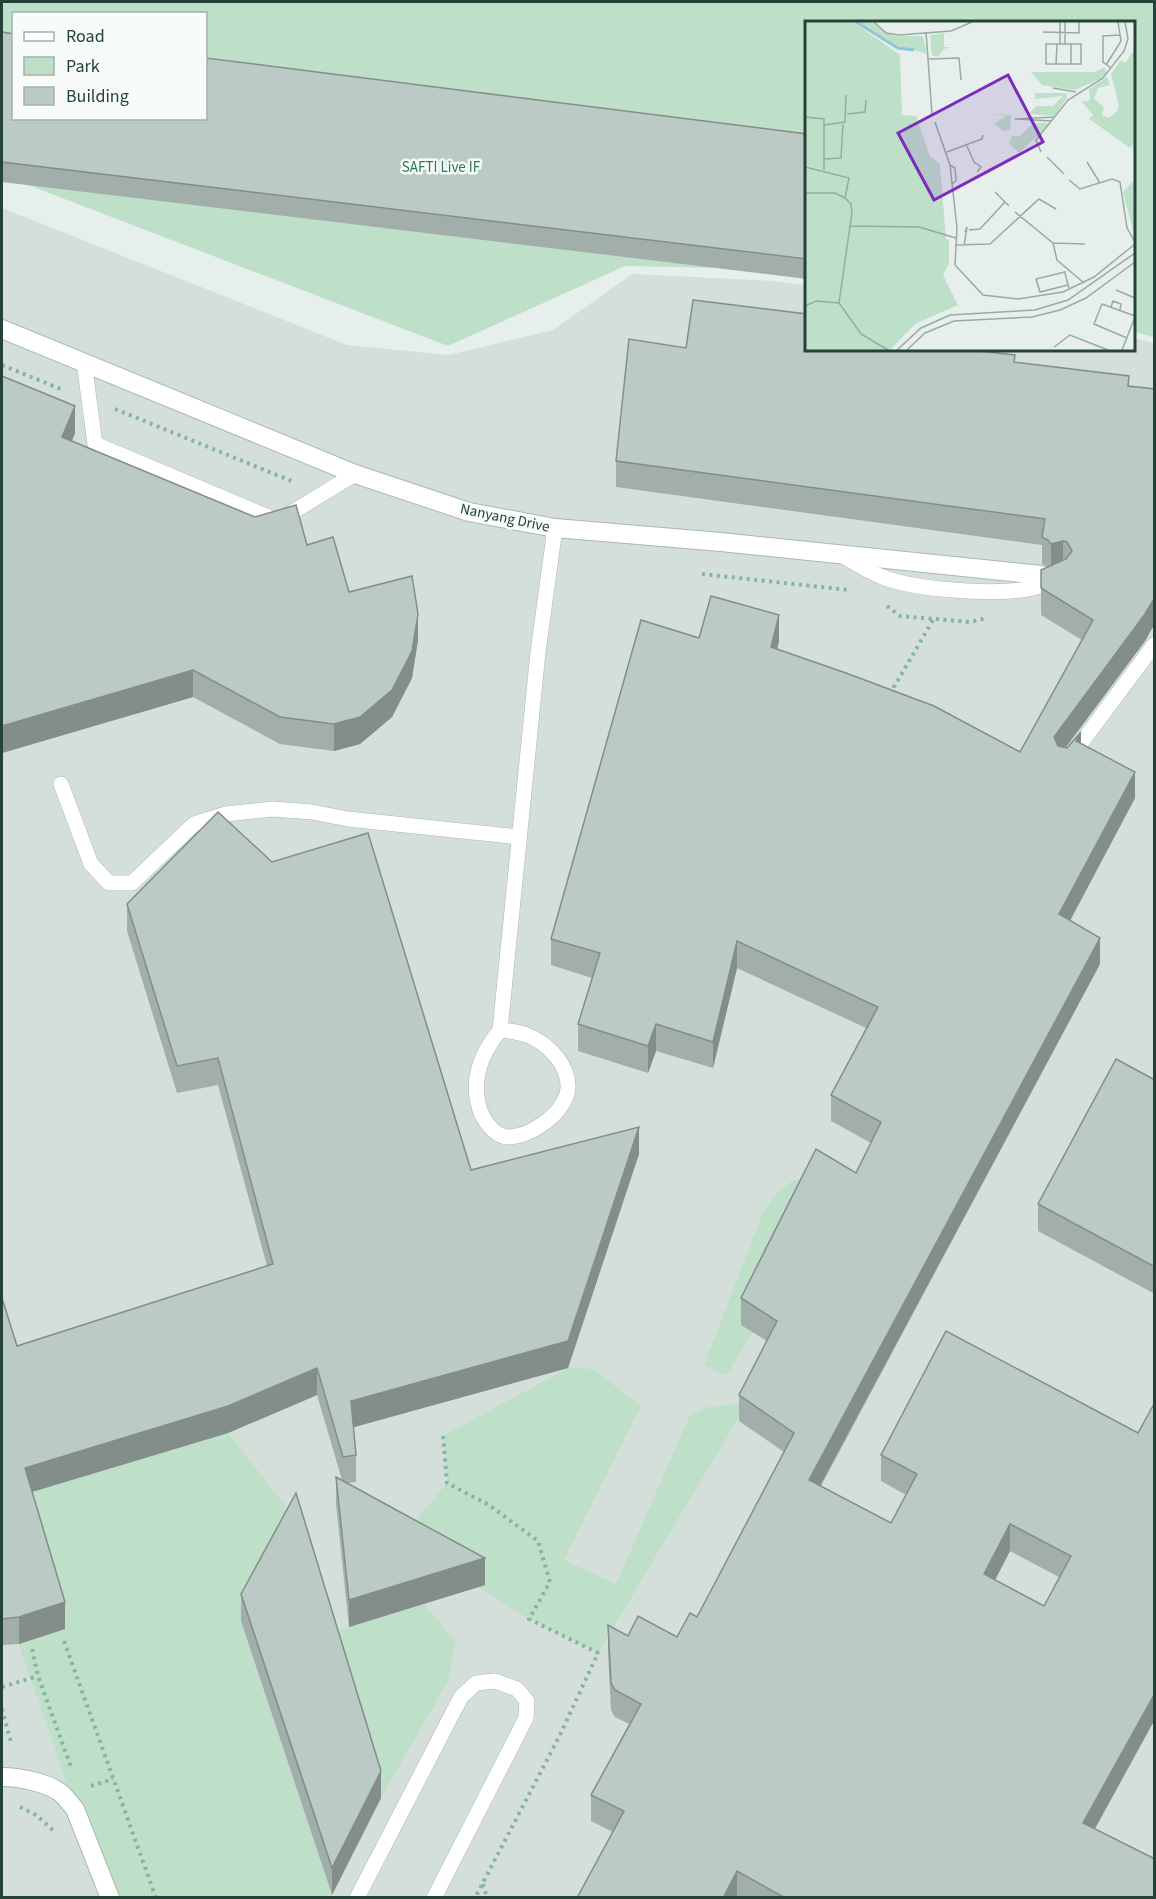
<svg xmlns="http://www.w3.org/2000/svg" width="1156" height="1899" font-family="'Source Sans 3',sans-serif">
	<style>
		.built { fill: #d4dfda }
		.green { fill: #bfe0c8; fill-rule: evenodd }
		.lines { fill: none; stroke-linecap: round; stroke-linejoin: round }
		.service-casing { stroke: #a8b8b2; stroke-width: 16 }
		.minor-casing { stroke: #a8b8b2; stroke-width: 20 }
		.path { stroke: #86b3a5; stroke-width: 4; stroke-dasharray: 3 4.5; stroke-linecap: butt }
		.service { stroke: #fff; stroke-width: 15 }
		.minor { stroke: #fff; stroke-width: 18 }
		.wall { fill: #a1aea9; fill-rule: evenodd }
		.shaded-wall { fill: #838d89 }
		.building { fill: #bbcac4; stroke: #838d89; stroke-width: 1.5; fill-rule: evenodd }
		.labels { text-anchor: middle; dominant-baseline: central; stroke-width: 5; stroke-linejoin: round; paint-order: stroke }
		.park-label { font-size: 15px; fill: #2d7a4b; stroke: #f7fbf9 }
		.street-label { font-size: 15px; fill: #24423a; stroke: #f7fbf9 }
		.inset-river { fill: none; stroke: #8ec9d4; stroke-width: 3 }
		.inset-road { fill: none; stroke: #98aaa4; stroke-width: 1.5 }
		.view { fill: #7b2cbf; fill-opacity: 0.15; stroke: #7b2cbf; stroke-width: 3 }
		.inset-edge { fill: none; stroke: #24423a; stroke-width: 3 }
	</style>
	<rect width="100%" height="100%" fill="#e6efeb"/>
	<polygon class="built" points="2,208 347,345 449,355 553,330 632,274 773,281 806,285 806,350 1134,350 1134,338 1154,343 1154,1897 2,1897"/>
	<g class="green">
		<path d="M2,2H1154V337L1134,332V22H806V275L777,269L625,266L448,346L2,175ZM14,14H206V118H14Z"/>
		<polygon points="816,1175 753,1332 726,1376 704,1365 763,1212 779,1191 792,1181"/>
		<polygon points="568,1368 593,1369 641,1406 564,1560 616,1584 689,1417 707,1407 748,1402 598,1653 529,1619 400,1539 447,1483 443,1436"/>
		<polygon points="228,1433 296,1519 241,1621 332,1895 330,1897 110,1897 75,1809 19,1644 65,1629 25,1494"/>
		<polygon points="424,1604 456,1642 448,1681 381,1798 331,1633"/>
	</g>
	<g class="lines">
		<defs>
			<g id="service">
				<polyline points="84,362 95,444 278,521 355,474"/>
				<path d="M843,556C855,563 867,571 880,576C913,590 993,595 1028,589C1039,588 1049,582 1059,578"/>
				<polyline points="1070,758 1154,645"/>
				<polyline points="61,784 91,864 109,883 132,883 194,824 226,814 273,809 312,812 348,819 519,837"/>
				<path d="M500,1030C522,1032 537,1036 553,1053C563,1063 571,1080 567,1094C560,1116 532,1135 510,1137C493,1138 481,1117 478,1103C472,1076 483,1051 500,1030L538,652L555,528"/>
				<polyline points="357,1898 461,1697 476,1683 495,1681 517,1689 527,1701 526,1718 434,1898"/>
			</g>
			<g id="minor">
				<polyline points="2,329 355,474 469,512 555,528 721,542 1041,575"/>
				<path d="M2,1777C19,1777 44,1782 58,1791C65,1795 70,1804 75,1809L110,1898"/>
			</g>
		</defs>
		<use href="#service" class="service-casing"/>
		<use href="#minor" class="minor-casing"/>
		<g class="path">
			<polyline points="2,365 63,390"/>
			<polyline points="115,409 294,482"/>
			<polyline points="702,574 849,590"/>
			<polyline points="887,606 900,616 970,622 987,618"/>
			<polyline points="896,695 894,687 933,620"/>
			<polyline points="443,1436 447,1483 489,1505 538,1541 550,1582 529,1619 598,1653 560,1735 475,1898"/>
			<polyline points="64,1641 156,1898"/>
			<polyline points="32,1649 38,1676 71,1767"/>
			<polyline points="2,1687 38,1676"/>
			<polyline points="2,1709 11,1742"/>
			<polyline points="91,1786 113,1779"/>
			<polyline points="20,1807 36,1815 55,1832"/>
			<polyline points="483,1884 487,1898"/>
		</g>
		<use href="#service" class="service"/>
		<use href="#minor" class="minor"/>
	</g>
	<g class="wall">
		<polygon points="2,32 807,134 807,279 2,182"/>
		<path d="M686,348L807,350L1015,362L1129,386L1155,389V623L1145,641L1066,747L1081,744L1135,798L1070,921L1100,964L821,1486L891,1523L906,1495L881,1481V1455L1138,1433L1155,1402V1719L1095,1829L1155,1898H577L613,1832L591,1821V1795L629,1724L615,1717L611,1710L608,1652V1625L628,1636L677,1637L697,1617L784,1452L739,1421V1395L767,1341L741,1325V1298L856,1173L871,1143L831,1121V1095L866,1028L737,968L713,1068L656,1051L648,1073L578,1051V1024L592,978L551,965V939L699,638L779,641L777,649L1020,752L1082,640L1041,615V570L1048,567L1042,564V545L616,487V461ZM1010,1551L1059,1577L1044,1606L995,1580Z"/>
		<polygon points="75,406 75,433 72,441 307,545 349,592 418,640 412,678 392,717 360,744 334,751 280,744 193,697 2,753"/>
		<polygon points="127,904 471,1170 639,1154 568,1368 353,1427 356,1455 356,1482 348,1483 485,1585 349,1627 336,1504 336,1477 342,1480 317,1395 228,1433 32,1492 65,1629 19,1644 2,1645 2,1298 17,1346 267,1266 218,1085 177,1093 127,931"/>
		<polygon points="1155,1080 1155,1294 1038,1231 1038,1204"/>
		<polygon points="241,1594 333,1615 381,1798 332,1895 241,1621"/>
	</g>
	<g class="shaded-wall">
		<polygon points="75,406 75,433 62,464 62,437"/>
		<polygon points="1063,541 1063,567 1051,571 1051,544"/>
		<polygon points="1155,597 1155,623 1145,641 1054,763 1054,737"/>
		<polygon points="418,614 418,640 412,678 392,717 360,744 334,751 334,724"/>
		<polygon points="779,615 779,641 771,674 771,647"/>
		<polygon points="193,670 193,697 2,753 2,726"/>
		<polygon points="1081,732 1081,758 1076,741"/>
		<polygon points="1135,772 1135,798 1059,941 1059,914"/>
		<polygon points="1100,938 1100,964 809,1506 809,1480"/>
		<polygon points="737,941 737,968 713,1068 713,1042"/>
		<polygon points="656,1024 656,1051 648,1073 648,1046"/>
		<polygon points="639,1127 639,1154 568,1368 351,1428 351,1401"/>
		<polygon points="317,1368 317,1395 228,1433 25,1494 25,1468"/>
		<polygon points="1010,1524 1010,1551 984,1601 984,1574"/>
		<polygon points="485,1558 485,1585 349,1627 349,1600"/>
		<polygon points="65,1602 65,1629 19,1644 19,1617"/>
		<polygon points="1155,1693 1155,1719 1083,1850 1083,1823"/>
		<polygon points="381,1771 381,1798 332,1895 332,1868"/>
		<polygon points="737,1871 737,1897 723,1898"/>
	</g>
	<g class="building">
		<polygon points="2,32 14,34 14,118 206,118 206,58 807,134 807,259 2,162"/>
		<path d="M693,300L807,314V350H970L1015,355L1014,362L1129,376L1128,386L1155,389V597L1145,614L1054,737L1058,746L1067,748L1081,732L1076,741L1135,772L1059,914L1100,938L809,1480L891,1523L917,1474L881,1455L946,1331L1138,1433L1155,1402V1693L1083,1823L1155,1859V1898H785L737,1871L723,1898H577L624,1811L591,1795L641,1704L615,1690L611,1683L608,1625L628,1636L638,1616L677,1637L690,1613L697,1617L794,1433L739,1395L777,1321L741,1298L816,1149L856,1173L881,1122L831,1095L878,1007L737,941L713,1042L656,1024L648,1046L578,1024L600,953L551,939L641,620L699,638L711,596L779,615L771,647L846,673L934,706L1020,752L1093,620L1041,588V570L1066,559L1072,551L1067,542L1063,541L1051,544L1048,540L1042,537L1045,519L616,461L629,339L686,348ZM1010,1524L1071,1556L1044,1606L984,1574Z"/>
		<polygon points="2,376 75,406 62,437 255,517 296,505 307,545 333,537 349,592 412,576 418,614 412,651 392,690 360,717 334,724 280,717 193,670 2,726"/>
		<polygon points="218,812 272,862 368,833 471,1170 639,1127 568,1341 351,1401 356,1455 343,1457 317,1368 228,1406 25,1468 65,1602 19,1617 2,1619 2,1298 17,1346 273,1264 218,1058 177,1066 127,904"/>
		<polygon points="1116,1059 1155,1080 1155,1267 1038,1204"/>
		<polygon points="336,1477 400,1512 485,1558 349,1600"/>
		<polygon points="296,1493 381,1771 332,1868 241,1594"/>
	</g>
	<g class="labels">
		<g class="park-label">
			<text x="441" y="167">SAFTI Live IF</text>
		</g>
		<g class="street-label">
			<text transform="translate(505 518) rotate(12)">Nanyang Drive</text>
		</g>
	</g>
	<g transform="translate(805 21)">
		<rect width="330" height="330" fill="#e6efeb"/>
		<path d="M0,1H48L95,34L97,94L111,95L125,135L135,143L141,218L144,219V243L138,254L153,284L110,303L85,329H0ZM53,1H67L88,15H118L122,33L90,24ZM139,12V26H147L139,28L133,36L127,34L125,14ZM330,28V122L325,127L284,98L288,94L277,81L285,79L284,68L302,56L305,64L293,67L289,78L299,86L297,94L304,97L312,90L314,85L306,53L316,39L320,42ZM300,46L301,53L295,58L270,69L237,64L226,51H290ZM230,72H261L262,77L249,95L223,93L232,85H248L258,75L230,78ZM187,93L206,94L205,109L198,110L189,103L201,95ZM228,102H246L214,132L204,122L207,115H215ZM330,158V217L318,171Z" fill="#bfe0c8"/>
		<path class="inset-river" d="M51,1L93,27L109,29"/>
		<path class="inset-road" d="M69,1L81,12L94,14L146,10L167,1M121,11L127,93M238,11L274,12V1M241,23H276V43H241ZM255,23V1M260,23V1M124,38L154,37L156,59M251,43L252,23M266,43V23M301,44L316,20L313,1M306,47L298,41V15L315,14M248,67L271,71M42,93L60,91L61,79M0,96L19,98V149M247,100L210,98L250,96M130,101L145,144L152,207L150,244L178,274L213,278L258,271L289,256L330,223M19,104L40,101L41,74M161,123L169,141L176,146L172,151M142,131L177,118L178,114M236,131L231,119L263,79L298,57L319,30L323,18L320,1M242,136L259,153M19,138L36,137L38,103M282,141L295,162M145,144L150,147L151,160L147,163M0,146L44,157L40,177L46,183L47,191L34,282L56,313L83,329M264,159L275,168L307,158L315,161L322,207L330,221M190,171L204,185M0,172H30L40,177M210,191L248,222L280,223M45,205L114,206L151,217M164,209L175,208L200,181M248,222L252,239L279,262M150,224L185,223L234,178L251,188M159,225L162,206L160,211M263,264L235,271L231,258L260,251V252L263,264L264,267V269M311,269L330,277M0,285L11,280L34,282M306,286L308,280L316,283L315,289M322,317L289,303L297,283L330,295M249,326L265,314L303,329M92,329L116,307L145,294L230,289L263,279L330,232M102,329L120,312L149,300L227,296L255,289L281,277L330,241M317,329L330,296"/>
		<path class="view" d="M203,54L238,121L129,179L93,112Z"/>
		<rect width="330" height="330" class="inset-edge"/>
	</g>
	<rect width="1156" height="1899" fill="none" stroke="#24423a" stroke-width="6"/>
	<rect x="12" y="12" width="195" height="108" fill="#f7fbf9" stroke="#a3b1ad" stroke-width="1.5"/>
	<rect x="24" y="32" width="30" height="9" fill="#ffffff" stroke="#a3b1ad" stroke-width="1.5"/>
	<text x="66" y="42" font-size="18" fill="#24423a">Road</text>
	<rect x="24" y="57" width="30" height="18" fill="#bfe0c8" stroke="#a3b1ad" stroke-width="1.5"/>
	<text x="66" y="72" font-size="18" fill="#24423a">Park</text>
	<rect x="24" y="87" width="30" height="18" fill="#bbcac4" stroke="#a3b1ad" stroke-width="1.5"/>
	<text x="66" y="102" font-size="18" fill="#24423a">Building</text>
</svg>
